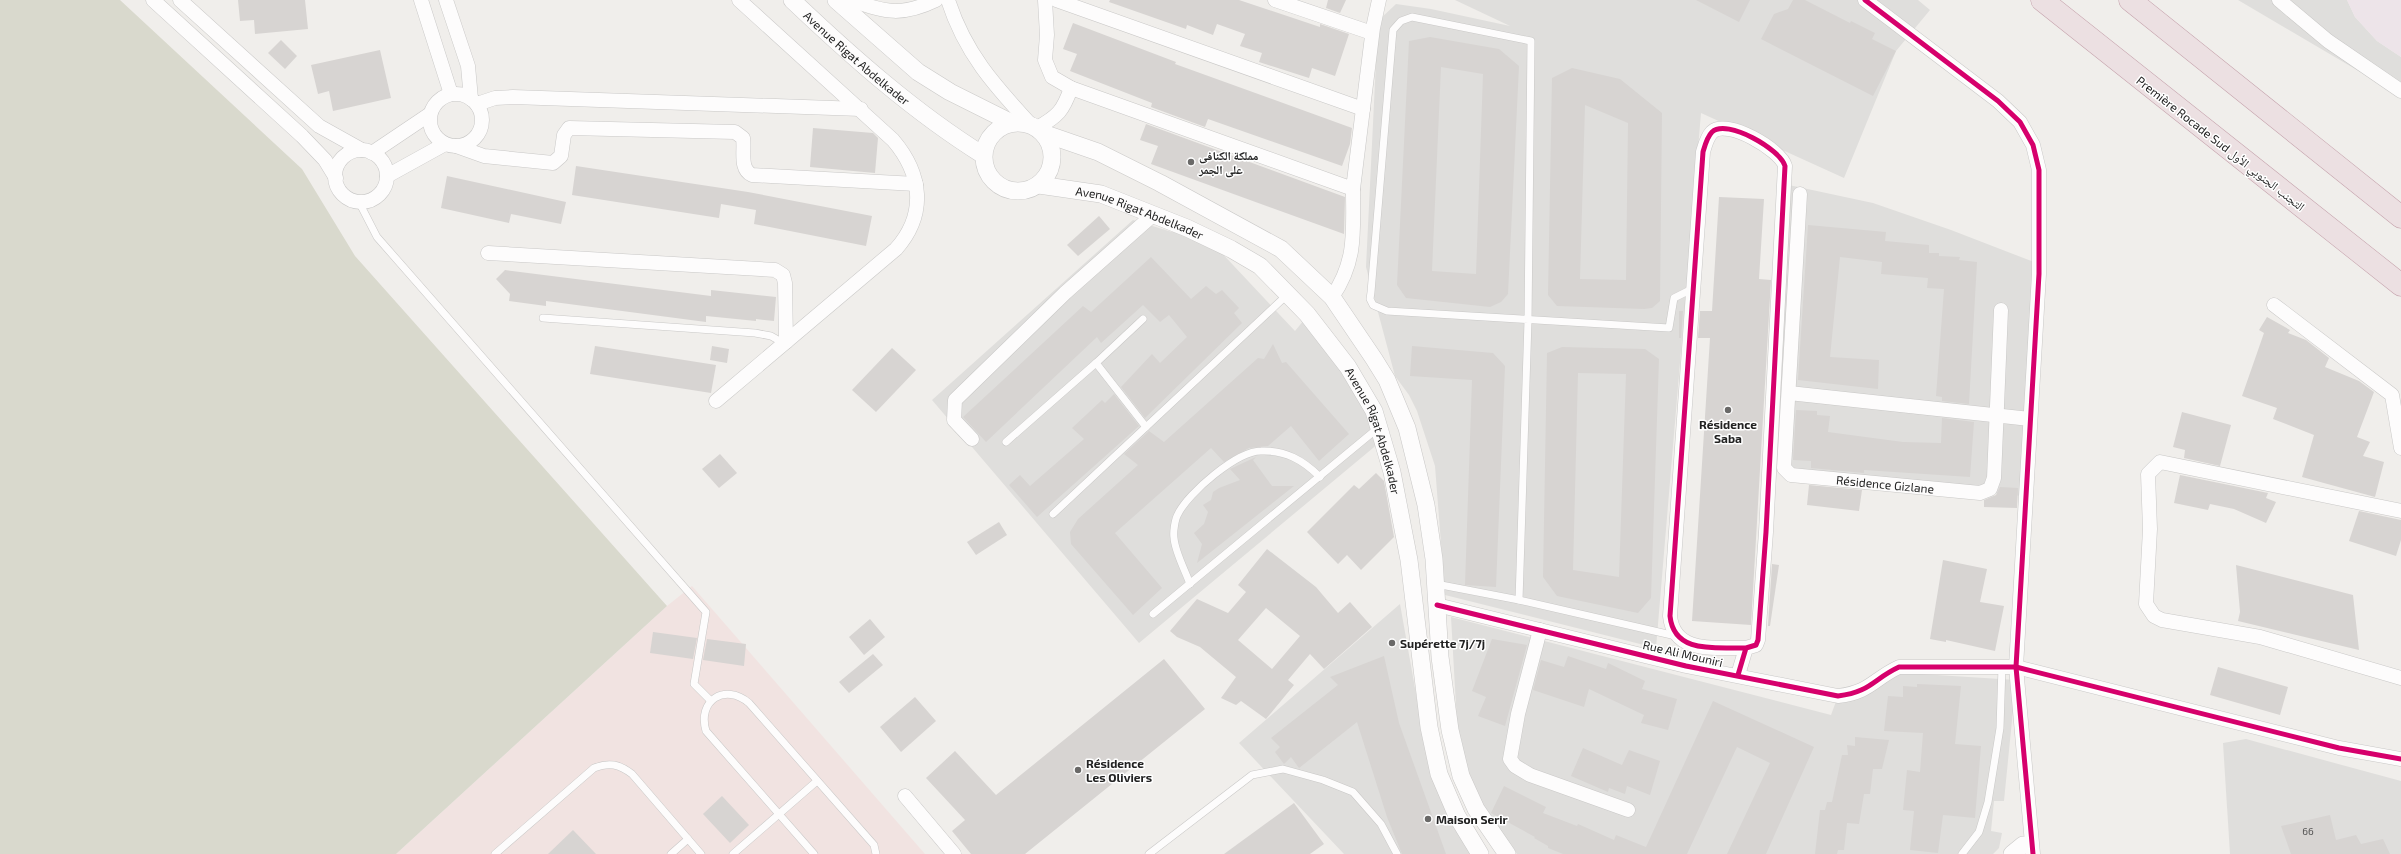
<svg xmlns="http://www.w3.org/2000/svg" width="2401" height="854" font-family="'Exo 2','Noto Naskh Arabic',sans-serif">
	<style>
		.residential { fill: #dfdedc }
		.commercial { fill: #f1e3e1 }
		.industrial { fill: #ede4e9 }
		.construction { fill: #d9d9cd }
		.building { fill: #d7d4d2; fill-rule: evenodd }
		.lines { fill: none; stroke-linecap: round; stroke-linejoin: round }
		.service-casing { stroke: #c9c8c7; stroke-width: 8 }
		.minor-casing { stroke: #c9c8c7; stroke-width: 15 }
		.tertiary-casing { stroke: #c9c8c7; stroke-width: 18 }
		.motorway-casing { stroke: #c5a2ac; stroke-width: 23 }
		.service { stroke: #fdfcfc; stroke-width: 7 }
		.minor { stroke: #fdfcfc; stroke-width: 14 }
		.tertiary { stroke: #fdfcfc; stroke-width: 17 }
		.motorway { stroke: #ece0e2; stroke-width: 22 }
		.cycleway-casing { stroke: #fff; stroke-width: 8 }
		.cycleway { stroke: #d6006c; stroke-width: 5 }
		.poi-dot { fill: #6a6968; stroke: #fff; stroke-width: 1.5 }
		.labels { text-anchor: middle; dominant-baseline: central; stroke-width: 3; stroke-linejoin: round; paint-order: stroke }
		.number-label { font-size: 10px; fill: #4f4e4e }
		.street-label { font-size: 12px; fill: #222; stroke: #fff }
		.poi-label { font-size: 12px; font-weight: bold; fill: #222; stroke: #fff; text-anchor: start }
	</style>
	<rect width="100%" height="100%" fill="#f0eeeb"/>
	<g class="residential">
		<polygon points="1455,0 1918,0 1930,10 1896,51 1844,178 1701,113 1656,648 1445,595 1435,466 1417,411 1409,395 1395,376 1366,267 1378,21 1396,4 1431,9 1510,26"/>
		<polygon points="2238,0 2347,0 2355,17 2377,41 2401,57 2401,96"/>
		<polygon points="1784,184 1873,203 1951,230 2039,264 2032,497 1769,470"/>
		<polygon points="1133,220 1172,232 1176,227 1218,249 1295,331 1304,320 1330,351 1364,405 1379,443 1139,643 932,400"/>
		<polygon points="1400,604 1426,750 1471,854 1344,854 1239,743"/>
		<polygon points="1451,617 1831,715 1838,696 1889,672 2016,680 2004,801 1994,801 1991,831 2002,833 1999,848 1993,854 1517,854 1493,826 1470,780 1458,741"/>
		<polygon points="2246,739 2401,781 2401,854 2230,854 2223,743"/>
	</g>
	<polygon class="commercial" points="692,586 925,854 396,854 667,606"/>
	<polygon class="industrial" points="2347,0 2401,0 2401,57 2377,41 2355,17"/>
	<polygon class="construction" points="0,0 120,0 302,169 355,256 667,606 396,854 0,854"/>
	<g class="building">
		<polygon points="238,0 305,0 308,29 255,34 254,20 240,21"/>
		<polygon points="1110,0 1239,0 1320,27 1320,24 1349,34 1335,76 1312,68 1309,78 1259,62 1262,53 1240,46 1245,34 1217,24 1213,35 1187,25 1186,29 1109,2"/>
		<polygon points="1328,0 1346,0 1340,13 1326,8"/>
		<polygon points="1696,0 1750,0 1739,22"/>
		<polygon points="1793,0 1805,0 1850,23 1851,21 1875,33 1872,39 1896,51 1873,96 1761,39 1774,14 1788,9"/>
		<polygon points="1073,23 1176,62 1175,64 1352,128 1350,144 1342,166 1208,119 1205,127 1151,107 1152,103 1070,71 1077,54 1063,49"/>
		<path d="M1430,37L1499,49L1519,66L1508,294L1501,302L1490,307L1406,298L1397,285L1409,41ZM1441,67L1483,74L1476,274L1432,271Z"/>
		<polygon points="281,40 297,56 285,69 268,53"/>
		<polygon points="380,50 391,98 333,111 329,91 318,94 311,65"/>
		<path d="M1572,68L1620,79L1662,113L1660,301L1652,308L1644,309L1557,306L1548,295L1552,78ZM1585,105L1628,123L1626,280L1580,279Z"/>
		<polygon points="1146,124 1345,197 1344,234 1151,164 1158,146 1140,140"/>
		<polygon points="813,128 873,133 878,138 875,173 810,167"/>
		<polygon points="576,166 748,192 872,216 866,246 754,224 756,210 721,204 719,218 572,195"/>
		<polygon points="447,176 566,202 561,224 511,214 509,223 441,208"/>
		<polygon points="1719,197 1764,199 1759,279 1771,280 1751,625 1692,621 1710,338 1698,338 1700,311 1712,311"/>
		<polygon points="1099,216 1110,229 1078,256 1067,245"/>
		<polygon points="1808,225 1886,232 1885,241 1929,245 1929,253 1939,253 1939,256 1960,257 1959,260 1977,262 1969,404 1942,401 1942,397 1936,396 1944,289 1927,288 1928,278 1881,274 1882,262 1840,257 1830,357 1879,360 1878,389 1798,380"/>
		<polygon points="1151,257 1191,299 1206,286 1216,294 1222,290 1239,308 1234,313 1242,323 1145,418 1121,387 1152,354 1160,363 1187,337 1169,315 1160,322 1143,305 1101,343 1097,337 986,442 963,417 1083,306 1091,312"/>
		<polygon points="505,270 711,296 711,290 776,297 774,321 756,319 756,321 706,316 706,322 546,301 546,306 509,301 510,294 496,279"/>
		<polygon points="1679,311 1683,311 1681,338 1679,338"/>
		<polygon points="2267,317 2290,330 2288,333 2306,340 2329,358 2325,367 2359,381 2374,392 2357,437 2370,442 2363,456 2384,462 2375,497 2302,477 2314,435 2273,419 2277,408 2242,396 2264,333 2259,330"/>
		<polygon points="1273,344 1282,363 1286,362 1349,434 1319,461 1291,426 1268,446 1249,448 1224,462 1211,448 1115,533 1162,588 1133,615 1071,544 1070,532 1078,519 1138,465 1124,454 1149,431 1164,442 1258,358 1264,359"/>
		<polygon points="595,346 716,365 711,393 590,374"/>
		<polygon points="712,346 729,349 727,363 710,360"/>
		<polygon points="1412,346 1493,353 1505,366 1496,587 1465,585 1472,380 1410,376"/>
		<path d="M1562,347L1645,349L1659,359L1651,598L1638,613L1557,596L1543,577L1547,353ZM1578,373L1626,374L1619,577L1573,570Z"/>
		<polygon points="892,348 916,370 876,412 852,390"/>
		<polygon points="1114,394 1139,426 1037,517 1009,485 1020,475 1030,486 1084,439 1072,428 1102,400 1105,403"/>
		<polygon points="1796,410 1817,411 1817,415 1830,416 1828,432 1903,442 1941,443 1942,418 1974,422 1970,477 1864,470 1864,473 1811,468 1811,461 1793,460"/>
		<polygon points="2182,412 2231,425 2220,466 2184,458 2185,450 2173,447"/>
		<polygon points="720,454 737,473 719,488 702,469"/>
		<polygon points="1256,457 1253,460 1272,486 1294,486 1197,563 1202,544 1194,533 1204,524 1208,512 1203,505 1211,500 1213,492 1219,488 1240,480 1230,469"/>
		<polygon points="1376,473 1384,481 1394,537 1361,570 1347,555 1338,564 1307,532 1354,485 1359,489"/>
		<polygon points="2180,475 2268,493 2266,498 2276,502 2266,523 2234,509 2210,504 2208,510 2174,503"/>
		<polygon points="1809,485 1862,490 1859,511 1807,505"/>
		<polygon points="2000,487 2018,488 2017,508 1984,507 1984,500 1996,495"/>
		<polygon points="2359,511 2401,520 2401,540 2396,556 2349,541"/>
		<polygon points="999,522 1007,535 976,555 967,542"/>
		<path d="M1267,549L1316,587L1338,613L1350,602L1372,627L1324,669L1310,654L1288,680L1294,685L1266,719L1241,701L1236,705L1221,698L1236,677L1200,647L1177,637L1170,631L1197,599L1228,613L1246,592L1238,585ZM1266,608L1300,636L1272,669L1238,640Z"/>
		<polygon points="1943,560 1987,569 1980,602 2004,606 1995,651 1946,640 1946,642 1930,639"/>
		<polygon points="1772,564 1779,565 1770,626 1768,626"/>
		<polygon points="2236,565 2353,595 2359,650 2238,621 2240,612"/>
		<polygon points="870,619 885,637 864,655 849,637"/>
		<polygon points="653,632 697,638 693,659 650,653"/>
		<polygon points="707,639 746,644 744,666 703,660"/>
		<polygon points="1492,639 1527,645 1505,726 1478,716 1486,697 1472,691"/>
		<polygon points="873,654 883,665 849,693 839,682"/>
		<polygon points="1384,656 1399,723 1446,854 1402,854 1387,817 1357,722 1299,768 1291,757 1284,764 1275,752 1280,747 1271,738 1338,685 1330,677"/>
		<polygon points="1568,656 1606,669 1608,663 1645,681 1642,689 1677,699 1668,730 1641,723 1644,715 1589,689 1584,707 1533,690 1541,660 1564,667"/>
		<polygon points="1164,659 1205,709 1025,854 971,854 952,831 965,820 926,778 955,751 996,795"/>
		<polygon points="2218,667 2288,687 2280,715 2210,695"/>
		<polygon points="1917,684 1961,686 1955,744 1981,746 1975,818 1943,815 1938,853 1910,850 1914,811 1903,810 1907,770 1920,772 1923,733 1884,731 1888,696 1903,697 1903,686 1917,687"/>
		<polygon points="915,697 936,721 901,752 880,727"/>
		<polygon points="1713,701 1814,747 1766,854 1727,854 1770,763 1737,747 1687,854 1563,854 1548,848 1548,846 1534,838 1535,837 1491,813 1504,786 1546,807 1543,813 1577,826 1578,824 1614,840 1616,835 1646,847"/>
		<polygon points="1855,737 1889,740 1882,769 1873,769 1870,794 1864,794 1859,824 1847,823 1844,850 1838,850 1837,854 1815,854 1820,810 1825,810 1827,802 1832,802 1842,755 1848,755 1847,745 1855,746"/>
		<polygon points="1583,748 1622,765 1629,750 1660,761 1650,795 1627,786 1625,794 1609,788 1608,792 1571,776"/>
		<polygon points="722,796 749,825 730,843 703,814"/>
		<polygon points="1294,803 1324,844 1310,854 1224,854"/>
		<polygon points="2330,815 2336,840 2356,835 2361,844 2383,839 2390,854 2291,854 2281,826"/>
		<polygon points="573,830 596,854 548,854"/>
	</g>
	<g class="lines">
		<defs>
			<g id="service">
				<polyline points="359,202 377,237 706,612 694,684 711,701"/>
				<polyline points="543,318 755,333 771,336 785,344"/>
				<polyline points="1143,319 1096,363 1146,427"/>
				<polyline points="1006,442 1096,363"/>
				<polyline points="1053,514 1288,294"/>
				<path d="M1190,584C1185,570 1175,552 1174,538C1173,532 1175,519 1178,514C1188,493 1237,451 1261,451C1285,450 1303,460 1320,477"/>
				<polyline points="1436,584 1519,600 1676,636"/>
				<polyline points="1519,600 1528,321 1531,41 1412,17 1401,21 1393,30 1371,292 1370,299 1373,305 1387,311 1669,328 1674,298 1694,288"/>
				<polyline points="1153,614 1378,428"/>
				<path d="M495,854L594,768C609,762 619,764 632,774L701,854"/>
				<polyline points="671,854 688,839"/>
				<polyline points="733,854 817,781"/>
				<path d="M814,854L706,731C697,700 725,683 749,703L874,845L876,854"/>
				<polyline points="1149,854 1252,775 1283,769 1323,780 1353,792 1381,824 1397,854"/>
				<polyline points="1962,854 1979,832 1988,802 2000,728 2002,666"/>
			</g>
			<g id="minor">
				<polyline points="153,0 302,136 325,160 336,178"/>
				<polyline points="180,0 319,126 362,150"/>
				<polyline points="421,0 451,94"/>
				<polyline points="446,0 468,66 471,99"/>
				<path d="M852,0C885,13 903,16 936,0"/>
				<path d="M948,0C965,53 994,85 1031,125"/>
				<polyline points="1045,0 1047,35 1045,60 1052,77 1071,88 1353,189 1373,28 1379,0"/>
				<polyline points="1056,0 1363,109"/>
				<polyline points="1275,0 1372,33"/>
				<polyline points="1865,0 1998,101 2020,122 2033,145 2039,170 2039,274 2016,667 2033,854"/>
				<polyline points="2279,0 2328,41 2401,91"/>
				<circle cx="456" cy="120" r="26"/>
				<polyline points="477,104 495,98 513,97 861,109"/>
				<path d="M1037,128C1058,116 1063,111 1071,88"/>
				<path d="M456,146L484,156L553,163L561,156L564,135L569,128L735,132L743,138C745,150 739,169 752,175L916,184"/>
				<circle cx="361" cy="176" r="26"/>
				<polyline points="372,153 430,114"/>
				<polyline points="387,176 445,144"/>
				<path id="s1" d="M1800,194L1784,468L1791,475L1980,493L1990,489L1994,478L2001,310"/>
				<polyline points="488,253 775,270 783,275 785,283 786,342"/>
				<path d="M1332,297C1357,261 1353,231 1353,189"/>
				<polyline points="2274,305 2392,395 2401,448"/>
				<polyline points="1789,393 2030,419"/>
				<path d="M716,401L896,249C927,214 922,174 893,140L739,0"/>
				<polyline points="972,439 954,420 955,400 1065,293 1154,214"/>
				<polyline points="2401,511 2160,462 2148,474 2150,529 2146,604 2154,616 2162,620 2260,637 2401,678"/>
				<path d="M1437,605L1686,666L1838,696C1871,692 1873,679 1899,667H2016L2339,748L2401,759"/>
				<polyline points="1540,630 1518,714 1510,759 1515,766 1530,775 1628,810"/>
				<path d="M1738,675L1746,648L1756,645L1758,640L1766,532L1785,166C1781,150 1727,118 1712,132C1707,137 1705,145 1703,152L1670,616C1674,655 1717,647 1746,648"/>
				<polyline points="905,796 954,854"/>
			</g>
			<g id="tertiary">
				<path id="s2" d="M792,0C851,56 914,112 983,155"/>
				<polyline points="836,0 918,72 950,92 1012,123"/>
				<circle cx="1018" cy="157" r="34"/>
				<polyline points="1043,133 1098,152 1160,183 1281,249 1332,297 1374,359 1387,380 1407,428 1426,505 1434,559 1440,657 1450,730 1461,776 1476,809 1507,854"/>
				<path id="s3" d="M1039,185L1101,194L1187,228L1231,249L1260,266L1307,314L1348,367L1374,411L1392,472L1409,560L1429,727L1439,774L1457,816L1480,854"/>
				<polyline points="2012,854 2023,845"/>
			</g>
			<g id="motorway">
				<polyline points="2042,0 2401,285"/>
				<polyline points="2130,0 2401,217"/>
			</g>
		</defs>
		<use href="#service" class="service-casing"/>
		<use href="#minor" class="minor-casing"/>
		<use href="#tertiary" class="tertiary-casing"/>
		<use href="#motorway" class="motorway-casing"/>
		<use href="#service" class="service"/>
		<use href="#minor" class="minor"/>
		<use href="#tertiary" class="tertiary"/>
		<use href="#motorway" class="motorway"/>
		<defs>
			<g id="cycleway">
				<polyline points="1865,0 1998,101 2020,122 2033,145 2039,170 2039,274 2016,667 2033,854"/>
				<path d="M1437,605L1686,666L1838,696C1871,692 1873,679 1899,667H2016L2339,748L2401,759"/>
				<path d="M1738,675L1746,648L1756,645L1758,640L1766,532L1785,166C1781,150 1727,118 1712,132C1707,137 1705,145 1703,152L1670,616C1674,655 1717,647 1746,648"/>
			</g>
		</defs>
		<use href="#cycleway" class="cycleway-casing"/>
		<use href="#cycleway" class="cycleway"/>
	</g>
	<g class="poi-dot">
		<circle cx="1191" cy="162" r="4"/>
		<circle cx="1728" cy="410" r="4"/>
		<circle cx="1392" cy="643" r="4"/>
		<circle cx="1078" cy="770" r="4"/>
		<circle cx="1428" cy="819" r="4"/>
	</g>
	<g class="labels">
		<g class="number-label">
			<text x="2308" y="831">66</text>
		</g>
		<g class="street-label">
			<text stroke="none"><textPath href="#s2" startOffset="87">Avenue Rigat Abdelkader</textPath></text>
			<text transform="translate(2221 143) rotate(38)">Première Rocade Sud التجنب الجنوبي الأول</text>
			<text stroke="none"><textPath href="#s3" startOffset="105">Avenue Rigat Abdelkader</textPath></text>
			<text stroke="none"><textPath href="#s3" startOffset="441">Avenue Rigat Abdelkader</textPath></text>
			<text stroke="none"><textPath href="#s1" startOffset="379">Résidence Gizlane</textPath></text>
			<text transform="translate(1683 653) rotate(13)">Rue Ali Mouniri</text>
		</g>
		<g class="poi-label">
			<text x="1199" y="155">مملكة الكنافى<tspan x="1199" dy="14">على الجمر</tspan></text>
			<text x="1728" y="424" text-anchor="middle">Résidence<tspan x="1728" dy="14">Saba</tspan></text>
			<text x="1400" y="643">Supérette 7j/7j</text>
			<text x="1086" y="763">Résidence<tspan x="1086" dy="14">Les Oliviers</tspan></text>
			<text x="1436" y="819">Maison Serir</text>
		</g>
	</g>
</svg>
